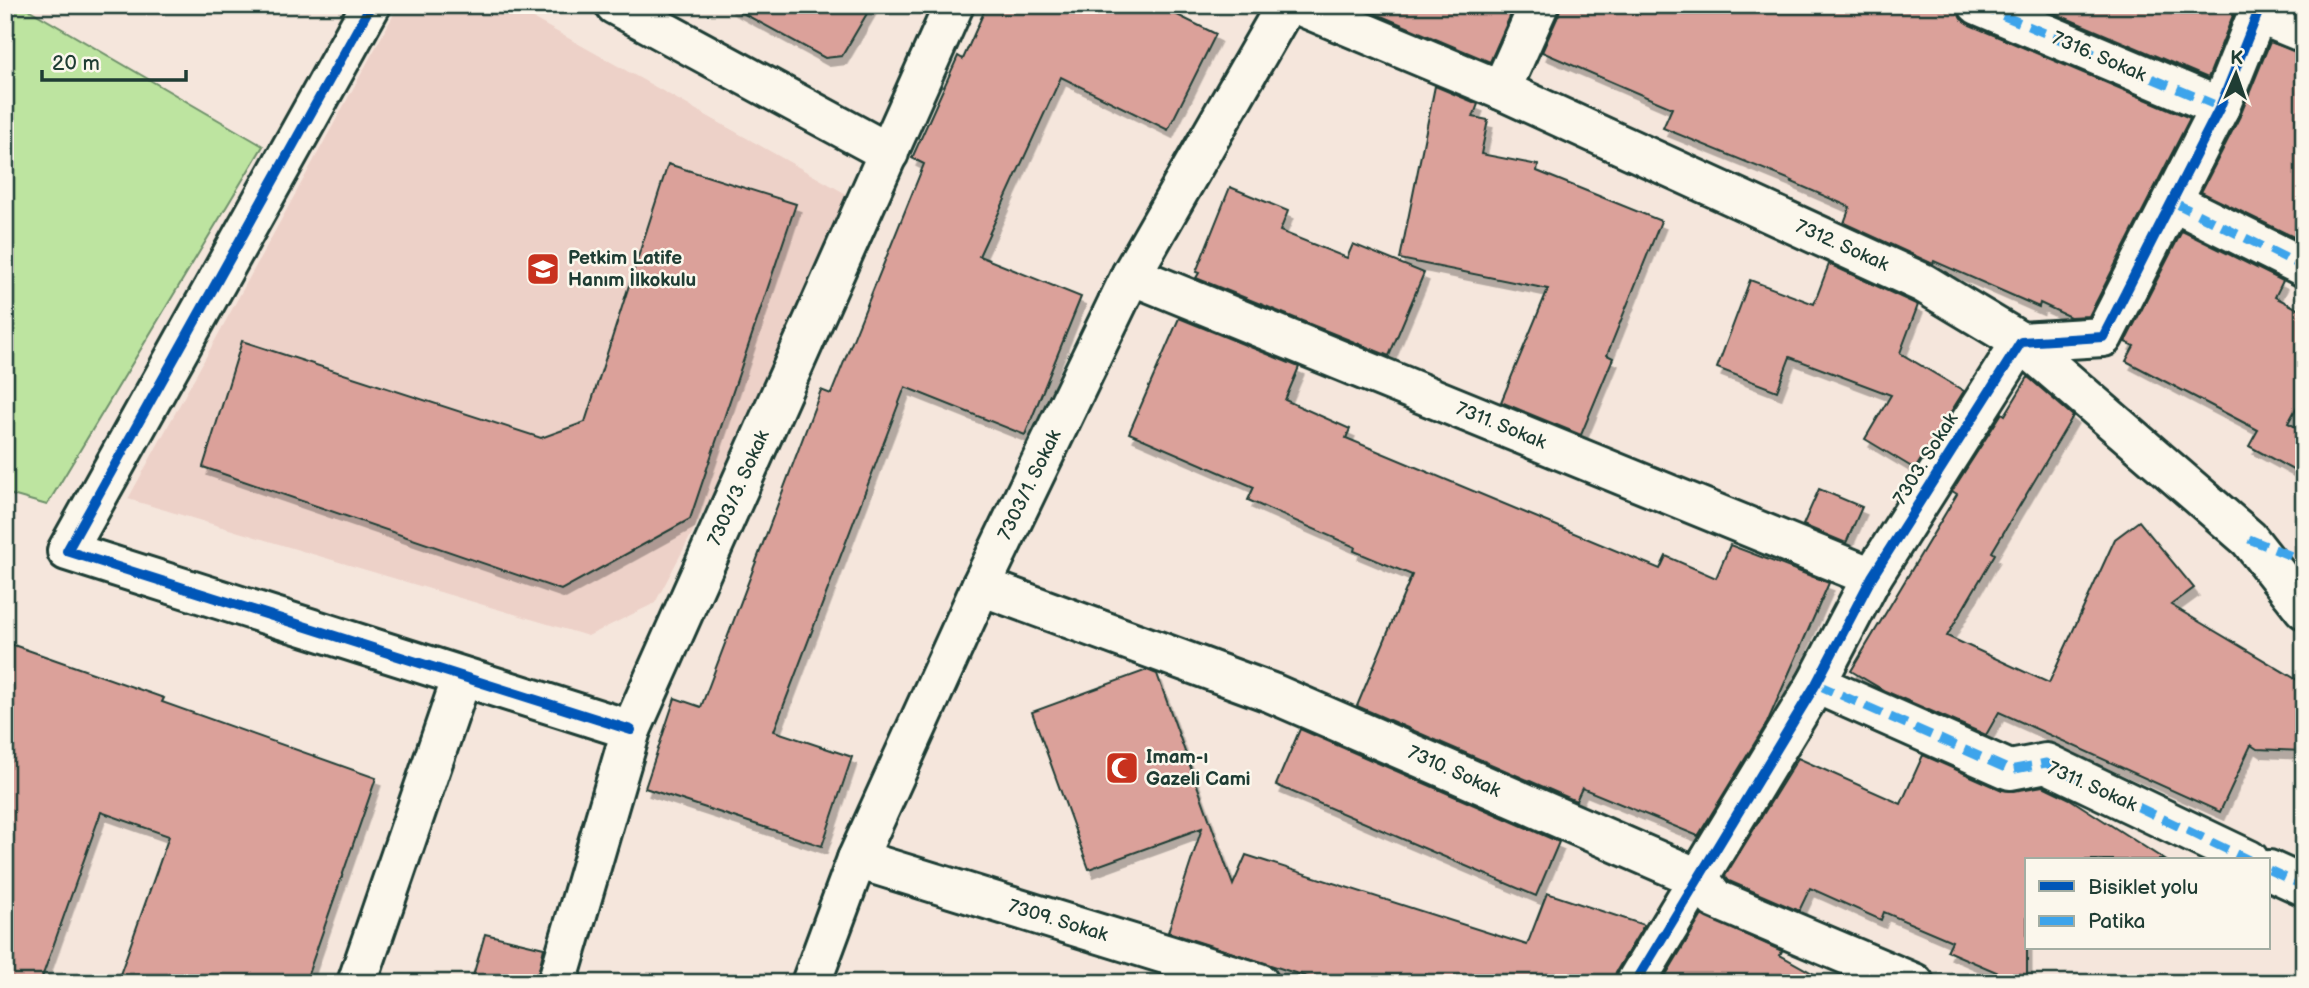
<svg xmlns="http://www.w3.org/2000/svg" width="2309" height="988" font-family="'Balsamiq Sans',sans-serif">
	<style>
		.built { fill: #edd1c8 }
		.green { fill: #bde4a0; stroke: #6e906a; stroke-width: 2 }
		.building { fill: #dba19a; stroke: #1f3d34; stroke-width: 2; filter: url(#shadow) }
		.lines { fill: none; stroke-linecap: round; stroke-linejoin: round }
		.minor-casing { stroke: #1f3d34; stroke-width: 44 }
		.minor { stroke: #fbf7ec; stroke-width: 38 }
		.quiet { stroke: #3da4eb; stroke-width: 9; stroke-dasharray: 18 9; stroke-linecap: butt }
		.cycleway-casing { stroke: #fbf7ec; stroke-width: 15 }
		.cycleway { stroke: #0057b8; stroke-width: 10 }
		.labels { text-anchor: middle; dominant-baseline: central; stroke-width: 5; stroke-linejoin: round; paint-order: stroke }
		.street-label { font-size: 19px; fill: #1f3d34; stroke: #fbf7ec }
		.poi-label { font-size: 19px; font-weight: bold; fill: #1f3d34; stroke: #fbf7ec; text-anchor: start }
	</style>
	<defs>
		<filter id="shadow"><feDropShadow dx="4.5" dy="8" stdDeviation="0" flood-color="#0004"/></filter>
	</defs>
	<rect width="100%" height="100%" fill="#f5e6dc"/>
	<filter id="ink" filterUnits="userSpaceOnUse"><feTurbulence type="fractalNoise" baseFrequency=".0143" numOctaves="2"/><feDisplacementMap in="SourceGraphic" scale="14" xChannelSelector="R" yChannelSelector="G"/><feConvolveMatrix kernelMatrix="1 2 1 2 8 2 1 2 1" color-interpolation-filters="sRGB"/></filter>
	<g filter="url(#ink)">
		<polygon class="built" points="399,5 509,5 866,205 655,603 588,636 128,499"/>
		<polygon class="green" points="12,5 21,5 263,146 47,505 5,493 5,24"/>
		<g class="building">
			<polygon points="728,5 872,5 842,56 825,58"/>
			<polygon points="987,5 1157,5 1216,34 1168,130 1061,77 979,256 1081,297 1025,435 905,387 774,731 852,757 822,846 645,788 675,698 701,707 821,390 831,394 924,164 912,158 958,56 963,59"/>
			<polygon points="1355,5 1515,5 1490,62"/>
			<polygon points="1560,5 1945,5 1957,11 1961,19 1970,25 2190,118 2089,316 2070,317 2040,303 2039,307 1934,261 1933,264 1844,223 1850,207 1792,182 1793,181 1663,128 1672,108 1542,52 1559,14"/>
			<polygon points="2035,5 2237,5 2208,78"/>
			<polygon points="2270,42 2304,54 2304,242 2201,192 2240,116"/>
			<polygon points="1435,86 1478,104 1473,117 1488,120 1481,154 1538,165 1537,171 1661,221 1607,355 1613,358 1581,435 1501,402 1548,289 1400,259"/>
			<polygon points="668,164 796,204 690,519 561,590 203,467 242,341 541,438 585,422"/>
			<polygon points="1230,187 1288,211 1280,231 1347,258 1353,244 1424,273 1389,356 1196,278 1199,273 1196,272"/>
			<polygon points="2182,231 2283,281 2275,297 2304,312 2304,394 2288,423 2304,431 2304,476 2249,446 2258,430 2126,361 2134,346 2125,342"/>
			<polygon points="1829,264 1918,305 1900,353 1964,391 1915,469 1865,439 1891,395 1790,357 1777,391 1717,368 1750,280 1814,304"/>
			<polygon points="1179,318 1299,367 1285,400 1350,429 1346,438 1660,569 1666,556 1716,578 1730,545 1829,583 1767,723 1698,836 1582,788 1576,801 1357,706 1412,575 1354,551 1355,547 1248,500 1254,487 1129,433"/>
			<polygon points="2028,377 2073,416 1992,552 1995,554 1947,636 2049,683 2115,539 2139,521 2194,588 2171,605 2304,684 2304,751 2257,749 2251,745 2220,812 1999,712 1986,735 1885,691 1851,671 1957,494 1952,491 2002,413 2005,415"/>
			<polygon points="1819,489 1862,507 1846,543 1803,525"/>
			<polygon points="5,642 164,698 162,702 376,778 305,983 117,983 169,836 101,812 40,983 5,983"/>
			<polygon points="1147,670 1157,674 1233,885 1246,855 1527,945 1547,893 1644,925 1616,972 1613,983 1326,983 1168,932 1202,828 1089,869 1032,712"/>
			<polygon points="1300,729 1559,842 1536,896 1276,785"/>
			<polygon points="1923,755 2002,790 2014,791 2043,786 2070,799 2165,860 2027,860 2027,983 2022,983 1947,951 1952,941 1884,912 1881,920 1810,888 1799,911 1729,881 1725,876 1798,758 1901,804"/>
			<polygon points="1702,915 1782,951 1780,955 1830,983 1661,983"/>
			<polygon points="485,934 544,948 536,983 471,983"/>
		</g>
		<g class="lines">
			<defs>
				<g id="minor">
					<polyline points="371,5 67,551 631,730"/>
					<polyline points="615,5 889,153"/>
					<polyline points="1298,5 1501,90 1923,283 2021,342 2249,539 2304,609"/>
					<polyline points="1978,5 2220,107"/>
					<polyline points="2258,14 2304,33"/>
					<polyline points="1501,90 1539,5"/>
					<polyline points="2173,202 2304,267"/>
					<polyline points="1131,275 1872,577"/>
					<polyline points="981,586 1272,693 1700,879 1715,899 1914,983"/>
					<polyline points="1816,684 2010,770 2046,763 2249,860"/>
					<polyline points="857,859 1259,983"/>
					<polyline points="2269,870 2304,886"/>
					<polyline points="357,983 462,677"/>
					<polyline points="557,983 631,730 954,5"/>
					<polyline points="811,983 857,859 981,586 1131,275 1286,5"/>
					<polyline points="1635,983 1816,684 1872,577 2021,342 2103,337 2220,107 2261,5"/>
				</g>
			</defs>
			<use href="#minor" class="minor-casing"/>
			<use href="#minor" class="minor"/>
			<g class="quiet">
				<polyline points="1978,5 2220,107"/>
				<polyline points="2173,202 2304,267"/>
				<polyline points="2249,539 2304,561"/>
				<polyline points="1816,684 2010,770 2046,763 2249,860"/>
				<polyline points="2269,870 2304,886"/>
			</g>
			<defs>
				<g id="cycleway">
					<polyline points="371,5 67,551 631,730"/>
					<polyline points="1635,983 1816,684 1872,577 2021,342 2103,337 2220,107 2261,5"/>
				</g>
			</defs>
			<use href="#cycleway" class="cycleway-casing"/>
			<use href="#cycleway" class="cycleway"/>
		</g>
	</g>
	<defs>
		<symbol id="school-square" viewBox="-11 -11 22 22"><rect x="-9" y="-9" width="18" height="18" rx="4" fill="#c8321e" stroke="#fbf7ec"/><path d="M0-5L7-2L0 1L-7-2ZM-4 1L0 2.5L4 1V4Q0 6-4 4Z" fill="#fff"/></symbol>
		<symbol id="mosque-square" viewBox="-11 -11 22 22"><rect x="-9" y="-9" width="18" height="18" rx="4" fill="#c8321e" stroke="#fbf7ec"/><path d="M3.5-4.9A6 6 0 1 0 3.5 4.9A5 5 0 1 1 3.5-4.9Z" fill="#fff"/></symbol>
	</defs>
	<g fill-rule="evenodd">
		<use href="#school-square" x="524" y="250" width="38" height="38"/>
		<use href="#mosque-square" x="1103" y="749" width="38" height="38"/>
	</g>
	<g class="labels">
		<g class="street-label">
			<text transform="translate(2099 57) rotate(23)">7316. Sokak</text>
			<text transform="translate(1842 246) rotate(24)">7312. Sokak</text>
			<text transform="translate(1501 426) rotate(22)">7311. Sokak</text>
			<text transform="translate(1926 459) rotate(-58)">7303. Sokak</text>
			<text transform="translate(1030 485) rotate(-64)">7303/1. Sokak</text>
			<text transform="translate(739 488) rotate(-66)">7303/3. Sokak</text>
			<text transform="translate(1454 772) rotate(24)">7310. Sokak</text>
			<text transform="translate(2092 787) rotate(24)">7311. Sokak</text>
			<text transform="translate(1058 921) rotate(17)">7309. Sokak</text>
		</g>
		<g class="poi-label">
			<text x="568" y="258">Petkim Latife<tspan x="568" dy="22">Hanım İlkokulu</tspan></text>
			<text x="1146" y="757">Imam-ı<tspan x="1146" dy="22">Gazeli Cami</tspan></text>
		</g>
	</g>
	<rect width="2309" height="988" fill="none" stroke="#fbf7ec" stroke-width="28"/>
	<rect x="14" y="14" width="2281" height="960" fill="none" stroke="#1f3d34" stroke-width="2.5" filter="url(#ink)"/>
	<rect x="2025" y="858" width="245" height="91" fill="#fbf7ec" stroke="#a3ada2" stroke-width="2"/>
	<rect x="2039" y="881" width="35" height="10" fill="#0057b8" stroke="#a3ada2" stroke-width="2"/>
	<text x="2088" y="894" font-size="21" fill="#1f3d34">Bisiklet yolu</text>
	<rect x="2039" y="916" width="35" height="10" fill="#3da4eb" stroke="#a3ada2" stroke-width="2"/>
	<text x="2088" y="928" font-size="21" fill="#1f3d34">Patika</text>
	<g transform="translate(2236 74) rotate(2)" stroke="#fbf7ec" stroke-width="5" paint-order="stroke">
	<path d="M0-5L12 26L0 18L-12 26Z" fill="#1f3d34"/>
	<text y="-10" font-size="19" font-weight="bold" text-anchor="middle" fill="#1f3d34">K</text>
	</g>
	<path d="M42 70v10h144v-10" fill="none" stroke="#1f3d34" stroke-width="3.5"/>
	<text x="52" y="70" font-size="21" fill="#1f3d34" stroke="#fbf7ec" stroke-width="5" paint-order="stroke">20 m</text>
</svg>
